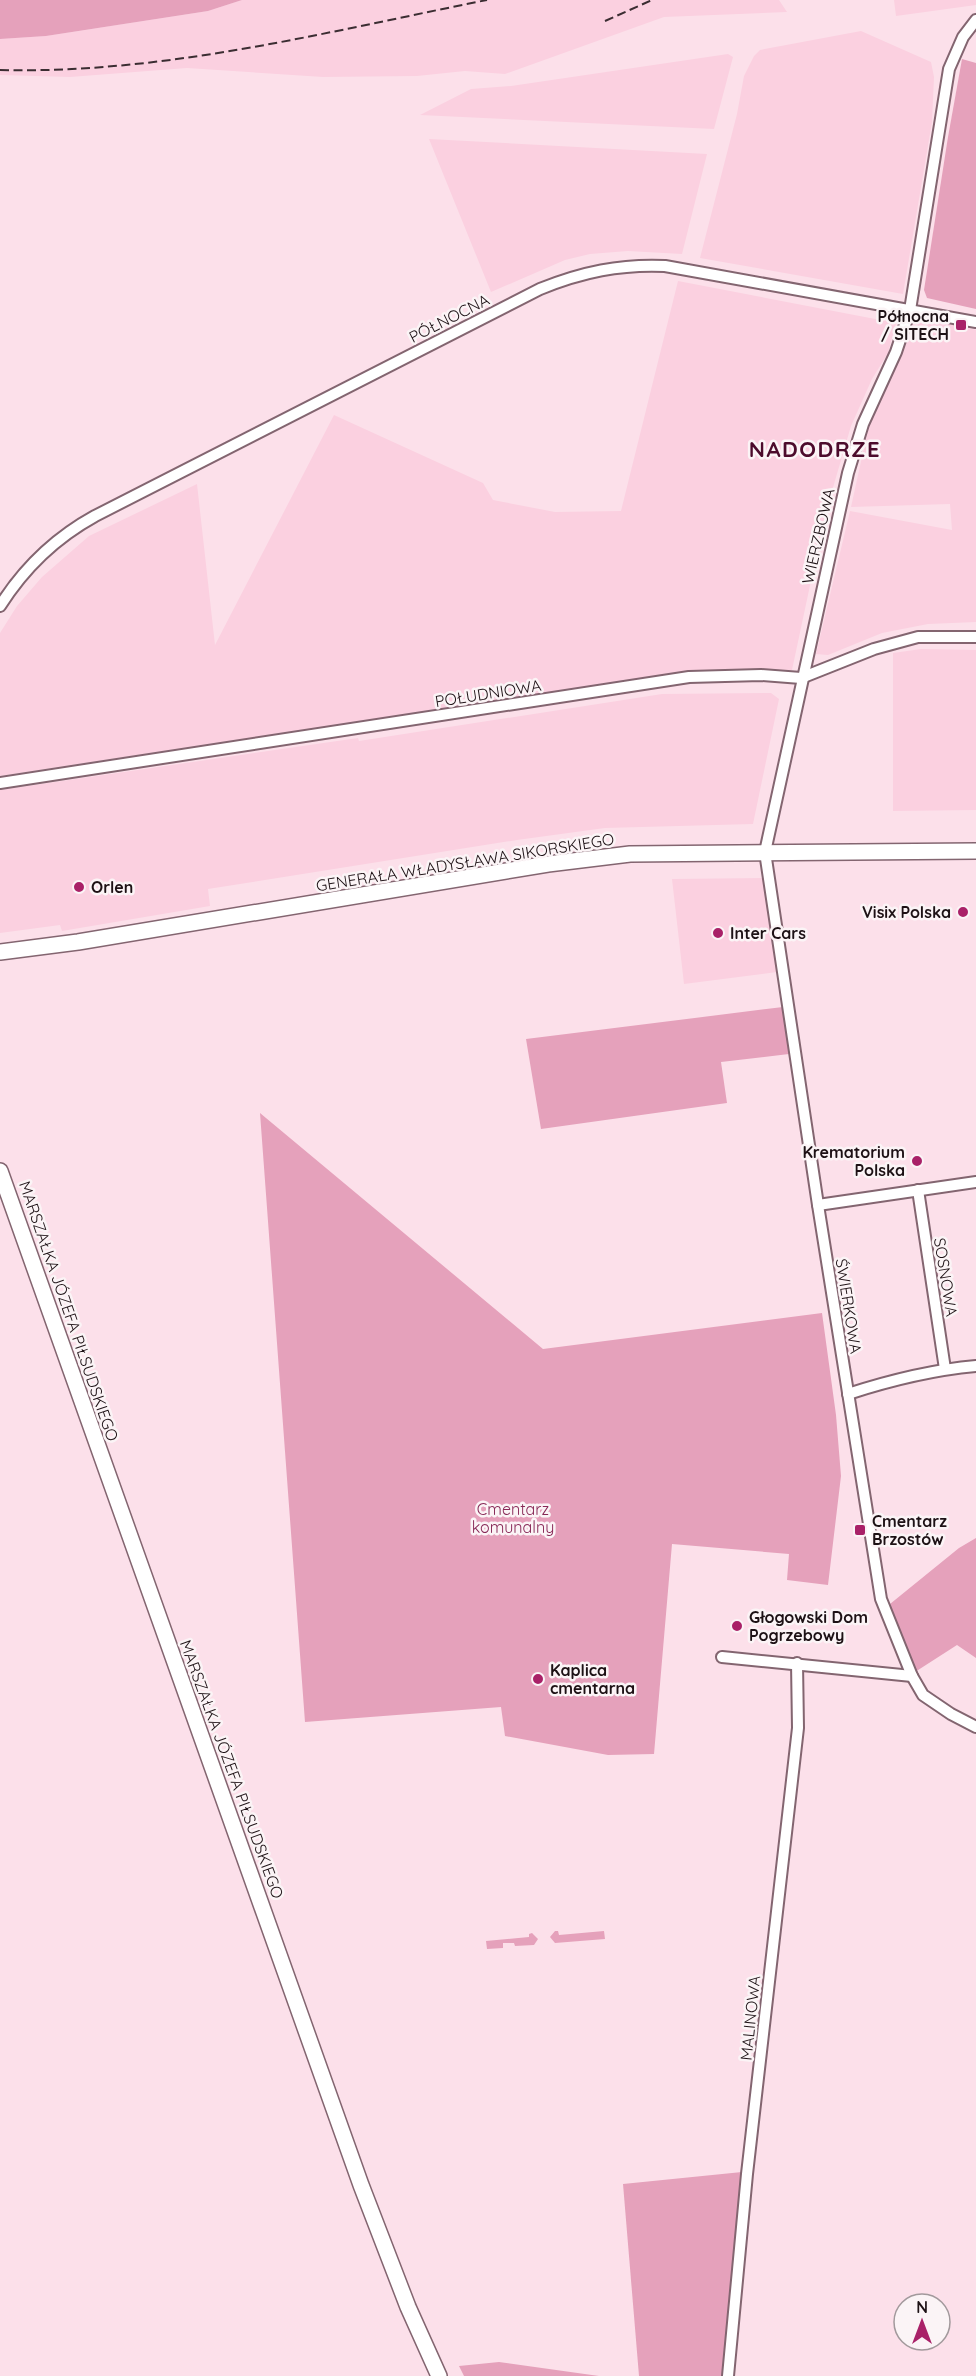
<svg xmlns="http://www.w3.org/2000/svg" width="976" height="2376" font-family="Quicksand,sans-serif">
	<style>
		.built { fill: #fbd0e0 }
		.green { fill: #e5a1bb }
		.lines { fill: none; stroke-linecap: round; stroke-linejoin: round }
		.street-casing { stroke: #836570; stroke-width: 14 }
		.secondary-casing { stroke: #836570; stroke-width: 18 }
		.street { stroke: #fff; stroke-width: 10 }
		.secondary { stroke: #fff; stroke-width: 15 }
		.rail { stroke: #3b2d32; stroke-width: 2; stroke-dasharray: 9 4.5; stroke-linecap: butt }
		.poi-dot { fill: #a92168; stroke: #fbf4f6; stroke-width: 2 }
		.labels { text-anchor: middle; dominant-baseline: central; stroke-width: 5; stroke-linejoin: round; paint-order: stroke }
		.poi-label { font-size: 16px; font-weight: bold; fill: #1d1115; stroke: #fbf4f6; text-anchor: start }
		.street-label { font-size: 16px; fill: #1d1115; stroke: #fbf4f6 }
		.park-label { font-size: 16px; fill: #872756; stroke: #fbf4f6 }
		.district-label { font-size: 22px; font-weight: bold; letter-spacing: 1.5px; fill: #4c0b2c; stroke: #fbf4f6 }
	</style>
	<rect width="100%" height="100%" fill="#fce0ea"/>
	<g class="built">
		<polygon points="242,0 779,0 787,12 664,17 505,74 465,71 417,76 323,77 187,68 70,77 0,75 0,39 46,36 208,11"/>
		<polygon points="894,0 976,0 976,5 896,16"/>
		<polygon points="861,31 931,62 934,77 932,122 903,294 700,258 737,114 744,76 754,56 760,50"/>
		<polygon points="728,54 733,57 714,129 420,115 471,89 511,86"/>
		<polygon points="429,139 707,154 682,254 628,251 590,254 565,260 491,292"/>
		<polygon points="678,281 896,323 888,353 872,379 851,426 825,515 792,670 711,670 650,677 0,776 0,633 17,606 42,577 89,536 197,484 215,645 334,415 483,483 493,500 555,512 621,511"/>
		<polygon points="916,316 976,330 976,622 928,624 882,633 828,655 816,654 850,511 952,530 950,504 851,507 869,425"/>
		<polygon points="921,649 976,650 976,810 893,811 893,653"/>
		<polygon points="771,693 779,699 753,824 605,828 517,840 208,889 210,906 62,931 60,925 0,933 0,790 358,738 359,741 662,694"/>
		<polygon points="763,878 777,972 684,984 672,879"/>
	</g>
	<g class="green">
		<polygon points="0,0 242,0 208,11 46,36 0,39"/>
		<polygon points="962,59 976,63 976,309 927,298 924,290 948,137"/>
		<polygon points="783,1007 789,1054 721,1062 727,1103 541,1129 526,1039"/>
		<polygon points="260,1113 543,1349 822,1313 836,1415 841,1476 828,1585 787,1580 789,1554 672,1544 654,1754 608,1755 505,1736 501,1707 305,1722"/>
		<polygon points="976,1538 976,1658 957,1645 915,1672 890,1604 959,1548"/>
		<polygon points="555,1931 558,1931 559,1935 604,1931 605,1939 555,1943 550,1937"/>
		<polygon points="532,1933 538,1939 534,1945 515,1946 514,1943 503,1943 503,1948 487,1949 486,1941 529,1937 529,1934"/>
		<polygon points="742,2172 722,2376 639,2376 623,2184"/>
		<polygon points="499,2362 599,2376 464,2376 459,2366"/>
	</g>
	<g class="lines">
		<defs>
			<g id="street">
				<polyline points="976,20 963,37 949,69 910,310 896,352 863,424 848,473 765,852 818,1205 881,1599 912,1676 923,1695 951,1714 976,1727"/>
				<path d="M0,606C24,568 55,538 95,516L540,289C582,272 620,264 665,266L976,322"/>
				<polyline points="0,783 689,677 761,675 801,678 874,649 918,637 976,637"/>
				<polyline points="918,1190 945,1369"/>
				<polyline points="818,1205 976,1182"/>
				<path d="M848,1394C891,1380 931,1370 976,1366"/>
				<polyline points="722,1657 912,1676"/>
				<polyline points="728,2376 747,2174 798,1728 797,1663"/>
			</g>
			<g id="secondary">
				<polyline points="0,952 78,942 548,864 630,854 976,851"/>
				<polyline points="0,1171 361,2185 408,2307 439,2376"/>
			</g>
		</defs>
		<use href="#street" class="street-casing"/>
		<use href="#secondary" class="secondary-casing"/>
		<use href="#street" class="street"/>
		<use href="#secondary" class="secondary"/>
		<g class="rail">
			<polyline points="605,21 652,0"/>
			<path d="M0,70C166,74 325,32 487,0"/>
		</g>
	</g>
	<g class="poi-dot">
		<rect x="955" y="319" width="12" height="12" rx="3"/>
		<circle cx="79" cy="887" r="6"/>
		<circle cx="963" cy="912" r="6"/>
		<circle cx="718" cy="933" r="6"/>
		<circle cx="917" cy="1161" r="6"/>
		<rect x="854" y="1524" width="12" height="12" rx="3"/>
		<circle cx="737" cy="1626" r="6"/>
		<circle cx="538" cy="1679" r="6"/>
	</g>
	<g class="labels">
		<g class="poi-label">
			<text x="949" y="316" text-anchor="end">Północna<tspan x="949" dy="18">/ SITECH</tspan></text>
			<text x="91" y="887">Orlen</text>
			<text x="951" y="912" text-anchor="end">Visix Polska</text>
			<text x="730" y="933">Inter Cars</text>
			<text x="905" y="1152" text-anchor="end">Krematorium<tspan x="905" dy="18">Polska</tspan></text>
			<text x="872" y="1521">Cmentarz<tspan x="872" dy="18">Brzostów</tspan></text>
			<text x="749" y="1617">Głogowski Dom<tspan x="749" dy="18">Pogrzebowy</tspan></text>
			<text x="550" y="1670">Kaplica<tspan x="550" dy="18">cmentarna</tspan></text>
		</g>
		<g class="street-label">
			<text transform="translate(449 318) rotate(-27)">PÓŁNOCNA</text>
			<text transform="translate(818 536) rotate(-77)">WIERZBOWA</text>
			<text transform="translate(488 693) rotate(-9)">POŁUDNIOWA</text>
			<text transform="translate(465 862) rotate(-9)">GENERAŁA WŁADYSŁAWA SIKORSKIEGO</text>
			<text transform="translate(946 1277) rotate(81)">SOSNOWA</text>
			<text transform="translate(849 1306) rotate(81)">ŚWIERKOWA</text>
			<text transform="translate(69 1311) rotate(71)">MARSZAŁKA JÓZEFA PIŁSUDSKIEGO</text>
			<text transform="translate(232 1769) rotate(70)">MARSZAŁKA JÓZEFA PIŁSUDSKIEGO</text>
			<text transform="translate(750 2018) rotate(-84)">MALINOWA</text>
		</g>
		<g class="park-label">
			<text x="513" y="1509">Cmentarz<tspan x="513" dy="18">komunalny</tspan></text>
		</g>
		<g class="district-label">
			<text x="815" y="449">NADODRZE</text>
		</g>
	</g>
	<g transform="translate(922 2322)"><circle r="28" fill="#fbf4f6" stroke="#a2999c" stroke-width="1.5"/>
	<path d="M0-4.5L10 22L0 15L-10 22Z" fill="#a92168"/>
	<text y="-9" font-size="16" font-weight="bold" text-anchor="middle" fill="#1d1115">N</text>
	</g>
</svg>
